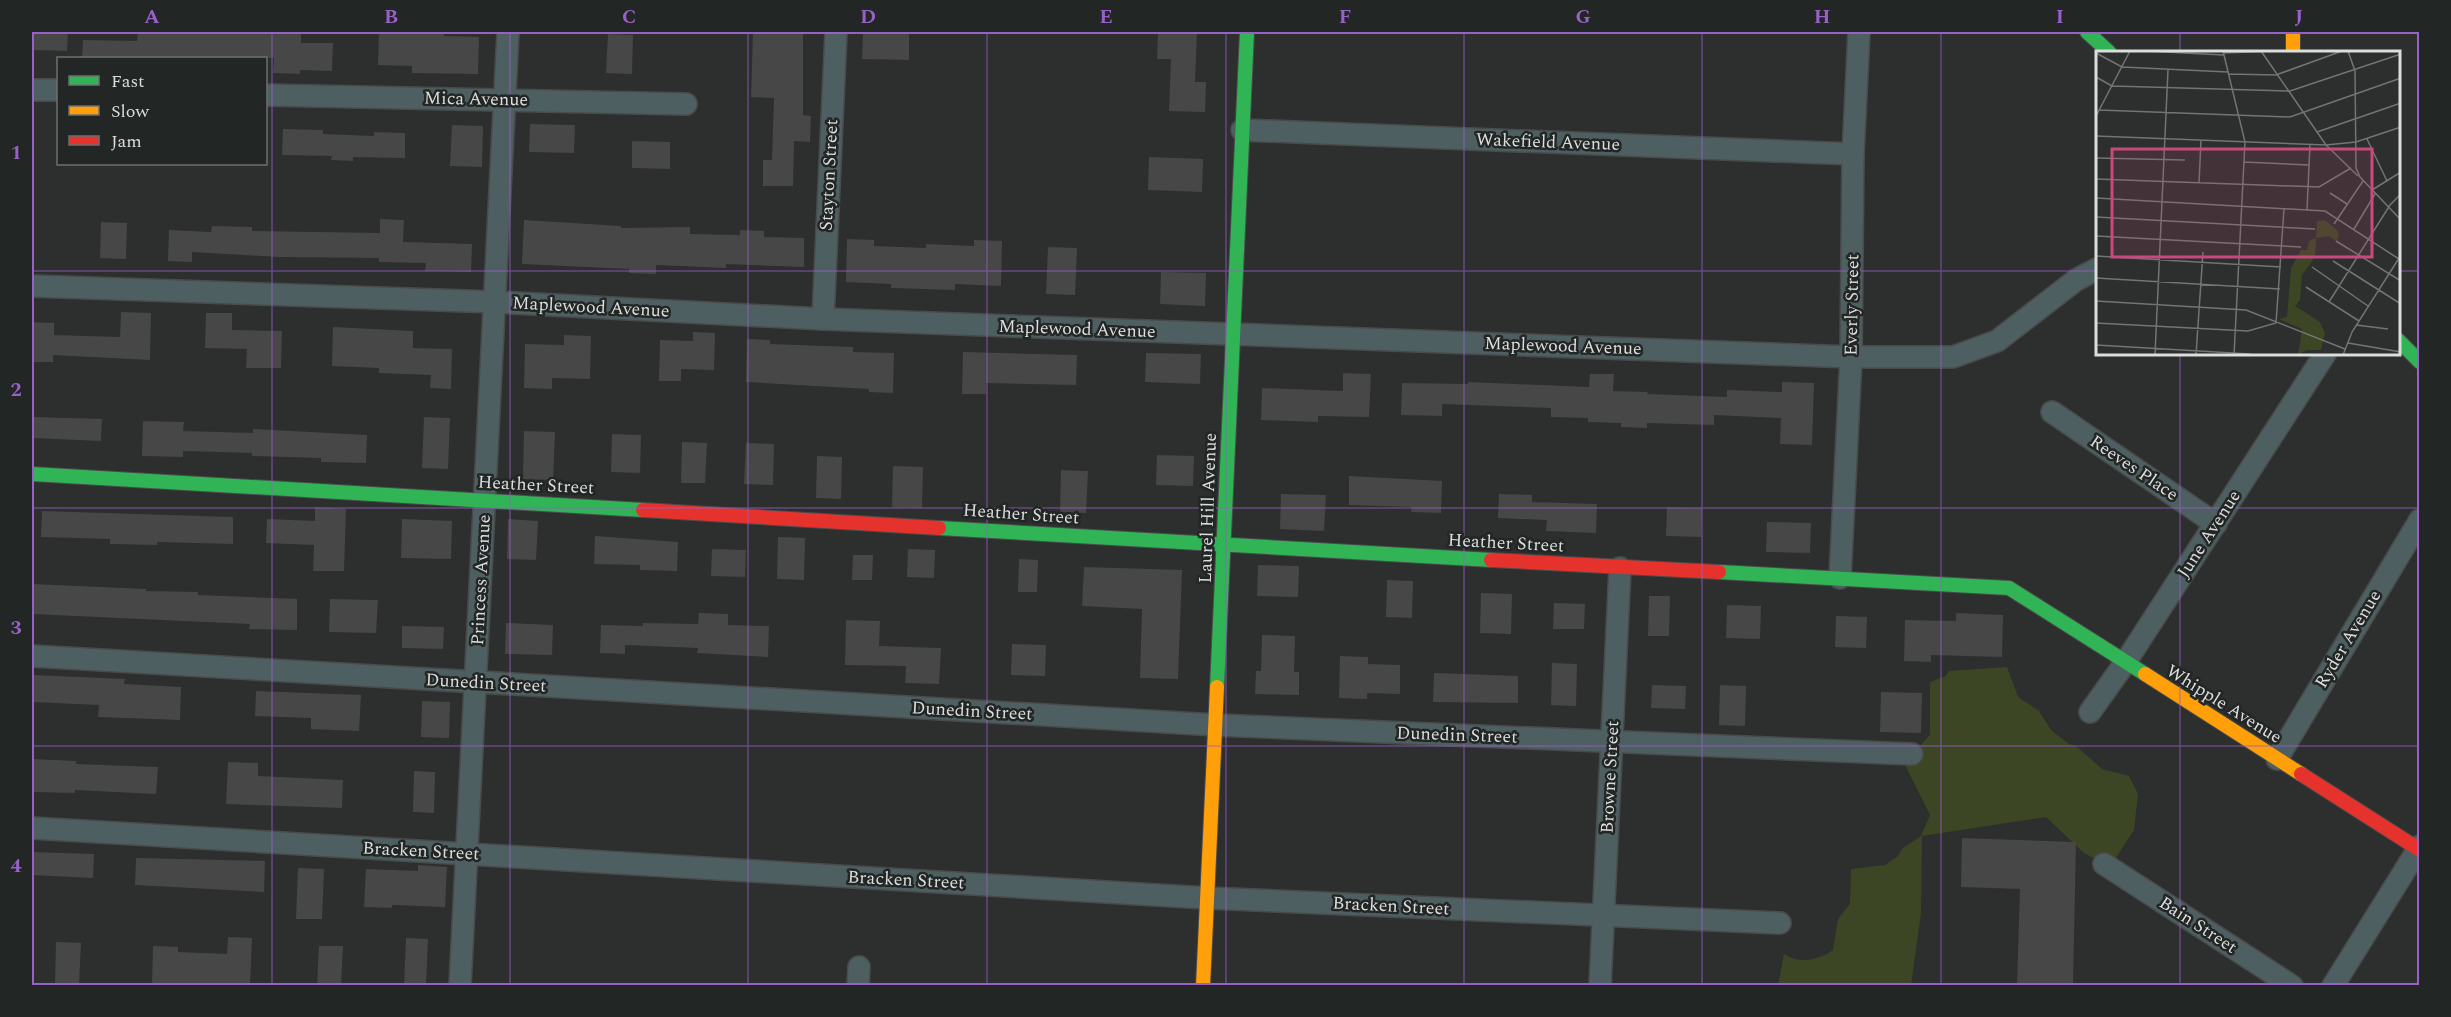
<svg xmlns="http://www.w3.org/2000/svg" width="2451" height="1017" font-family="Spectral,serif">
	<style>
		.green { fill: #3d4624 }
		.building { fill: #464746 }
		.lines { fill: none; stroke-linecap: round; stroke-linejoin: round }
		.street-casing { stroke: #494a4a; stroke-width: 24 }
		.fast-casing { stroke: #494a4a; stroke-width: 16 }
		.slow-casing { stroke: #494a4a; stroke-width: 16 }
		.jam-casing { stroke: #494a4a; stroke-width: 16 }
		.street { stroke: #4e5f61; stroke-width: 21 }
		.fast { stroke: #30b455; stroke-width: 14 }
		.slow { stroke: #ff9f0a; stroke-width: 14 }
		.jam { stroke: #e5322d; stroke-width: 14 }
		.grid { fill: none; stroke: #9861c8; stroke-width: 1.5; stroke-opacity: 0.55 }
		.labels { text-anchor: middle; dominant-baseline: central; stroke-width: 5; stroke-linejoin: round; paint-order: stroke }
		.street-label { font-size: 18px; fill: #dcdedd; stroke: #222625 }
		.inset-road { fill: none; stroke: #737474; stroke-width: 1.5 }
		.view { fill: #c84a7c; fill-opacity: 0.15; stroke: #c84a7c; stroke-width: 3 }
		.inset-edge { fill: none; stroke: #dcdedd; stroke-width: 3 }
		.neatline { fill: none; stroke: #9861c8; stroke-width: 2 }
		.grid-label { font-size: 20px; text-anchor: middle; font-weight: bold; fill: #9861c8 }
	</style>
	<rect width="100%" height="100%" fill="#2d2e2e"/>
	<path class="green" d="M2007,667L2018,697L2039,711L2051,730L2069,744L2076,746L2102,769L2129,776L2138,794L2134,830L2110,867L2084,853L2046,817L1922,836L1921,913L1911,985L1778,986L1784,954C1800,965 1818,960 1833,950L1838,919L1850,904L1851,869L1885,865L1898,856L1902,849L1921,836L1930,815L1904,763L1930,735V682L1946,676L1949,671Z"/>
	<g class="building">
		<polygon points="32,32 68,32 67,51 32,50"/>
		<polygon points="138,32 301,32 301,43 333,43 332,71 300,70 300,74 273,73 274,58 82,58 83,40 137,41"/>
		<polygon points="379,32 444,33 444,36 479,37 478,74 412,73 412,66 378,65"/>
		<polygon points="753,32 803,32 803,115 811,116 810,142 794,141 793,186 763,186 763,160 772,160 774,98 751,97"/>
		<polygon points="863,32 909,33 909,60 862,59"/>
		<polygon points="1158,32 1197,32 1195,82 1206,82 1205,112 1169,111 1171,59 1157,59"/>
		<polygon points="608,34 633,35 632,74 606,73"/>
		<polygon points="530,124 575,125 574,153 529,152"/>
		<polygon points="452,125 483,126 482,167 450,166"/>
		<polygon points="283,129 323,130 323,134 374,136 374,132 405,133 405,158 353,157 353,161 331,160 332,156 282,155"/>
		<polygon points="632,141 670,142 670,169 632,168"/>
		<polygon points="1149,157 1203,159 1202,192 1148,190"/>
		<polygon points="380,219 404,220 403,242 472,244 471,272 425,271 426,263 379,262 379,258 278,257 192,252 192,262 168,261 169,230 211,232 212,226 252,227 252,231 380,233"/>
		<polygon points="524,220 621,226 621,228 690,227 690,234 740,235 740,230 764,231 764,237 804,238 804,267 726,264 726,268 656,265 656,274 629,273 629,269 522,264"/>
		<polygon points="101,222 127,223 126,259 100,258"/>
		<polygon points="847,239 874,240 874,246 926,248 926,244 974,246 974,240 1002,241 1001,286 955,284 955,290 924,289 891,288 891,284 846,282"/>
		<polygon points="1048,247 1077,248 1075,295 1046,294"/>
		<polygon points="1161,272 1206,273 1205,306 1160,304"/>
		<polygon points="121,312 151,313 150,360 53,355 53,362 32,362 32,322 54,323 54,335 120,337"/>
		<polygon points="206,313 232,313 232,330 282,331 281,368 246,368 247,349 205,348"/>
		<polygon points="333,327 413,331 413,348 452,349 451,389 430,388 431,375 379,373 379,368 332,366"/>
		<polygon points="693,332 715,333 714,370 681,369 681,381 659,381 660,340 693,341"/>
		<polygon points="564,335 591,336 590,379 552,378 552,389 524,388 525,344 564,345"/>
		<polygon points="747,339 770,340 770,344 853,347 853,352 894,353 893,393 869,392 869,389 746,382"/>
		<polygon points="963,352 1077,355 1076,385 986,383 986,394 962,394"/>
		<polygon points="1146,353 1201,354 1200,384 1145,382"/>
		<polygon points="1343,373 1371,374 1369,417 1318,416 1318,422 1261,420 1262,388 1343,391"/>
		<polygon points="1590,374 1614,374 1613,391 1648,392 1647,394 1727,397 1727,390 1782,392 1782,382 1814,383 1812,445 1780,444 1781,418 1714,415 1714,425 1647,423 1647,428 1621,427 1621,423 1588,422 1588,418 1551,417 1551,408 1442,404 1442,416 1401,415 1402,383 1468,384 1468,382 1589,387"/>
		<polygon points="32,417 102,419 101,441 32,438"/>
		<polygon points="424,417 450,418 448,469 422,468"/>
		<polygon points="143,421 184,422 183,431 253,433 253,429 367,435 366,463 321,462 321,458 252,456 252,453 183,451 183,457 142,456"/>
		<polygon points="524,431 555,432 553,480 523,479"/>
		<polygon points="612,434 641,435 640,473 611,472"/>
		<polygon points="682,442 707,443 705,483 681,483"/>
		<polygon points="746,443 774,444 773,485 744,484"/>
		<polygon points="1157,455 1194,456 1193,486 1156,485"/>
		<polygon points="817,456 842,457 841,499 816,498"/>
		<polygon points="893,466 923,467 922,508 892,507"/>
		<polygon points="1061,470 1088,471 1086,513 1060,512"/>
		<polygon points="1349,476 1442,481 1441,513 1411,512 1412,507 1349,505"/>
		<polygon points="1281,494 1326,495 1324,531 1280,529"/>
		<polygon points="1499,494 1532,495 1532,502 1597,504 1596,533 1546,531 1547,520 1498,518"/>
		<polygon points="315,507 346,509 344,571 313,571 314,545 266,543 267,519 315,521"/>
		<polygon points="1667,507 1702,508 1701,537 1666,536"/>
		<polygon points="42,511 233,517 233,544 157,542 157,545 110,544 110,539 41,537"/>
		<polygon points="402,519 452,521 451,559 401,558"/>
		<polygon points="508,519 538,521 536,560 507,559"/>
		<polygon points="1767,522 1811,523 1810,553 1766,552"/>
		<polygon points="595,536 678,542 677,571 640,570 640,565 594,564"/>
		<polygon points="778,537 805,538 804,580 777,579"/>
		<polygon points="712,549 746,550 745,577 711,576"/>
		<polygon points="908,549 935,550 934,578 907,577"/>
		<polygon points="853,555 873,555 872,580 852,580"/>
		<polygon points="1019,559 1038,560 1037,592 1018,592"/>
		<polygon points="1258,565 1299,566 1298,597 1257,596"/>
		<polygon points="1084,567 1182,570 1178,679 1140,678 1142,609 1082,606"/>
		<polygon points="1387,580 1413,581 1412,618 1386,617"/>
		<polygon points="32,584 146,589 146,591 198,592 198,595 297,599 297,630 249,629 250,624 32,614"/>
		<polygon points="1481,593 1512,594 1511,634 1480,633"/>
		<polygon points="1649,596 1670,596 1669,636 1648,636"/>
		<polygon points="330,599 378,600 376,633 329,632"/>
		<polygon points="1554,603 1585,604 1584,629 1553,629"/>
		<polygon points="1727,605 1761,606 1760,639 1726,638"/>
		<polygon points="699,613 728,614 728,625 769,626 768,657 697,653 698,648 625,645 625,654 600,653 601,625 643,626 643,623 698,624"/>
		<polygon points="1956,613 2003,615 2002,657 1931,655 1931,662 1904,661 1905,620 1956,621"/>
		<polygon points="1836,616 1867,617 1866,648 1835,647"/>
		<polygon points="846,620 880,621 879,646 941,648 939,684 905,683 906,666 845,665"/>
		<polygon points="506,623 553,625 552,655 505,654"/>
		<polygon points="402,626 444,627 443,649 402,648"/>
		<polygon points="1262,635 1295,636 1294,672 1299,672 1299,695 1255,694 1256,671 1261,671"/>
		<polygon points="1012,644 1046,645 1045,676 1011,675"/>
		<polygon points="1340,656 1368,657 1368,664 1400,665 1400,694 1367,693 1367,699 1339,698"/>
		<polygon points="1552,663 1577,664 1576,706 1551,705"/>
		<polygon points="1434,673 1518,676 1518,703 1433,702"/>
		<polygon points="34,675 125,679 124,684 181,687 180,720 98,717 99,705 32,702"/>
		<polygon points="1652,685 1686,686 1685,709 1651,708"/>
		<polygon points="1720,685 1746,686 1745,726 1719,725"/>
		<polygon points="256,691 361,695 359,731 311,729 311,718 255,716"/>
		<polygon points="1881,692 1922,693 1921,733 1880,732"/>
		<polygon points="422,701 450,702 449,738 421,737"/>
		<polygon points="32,759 76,761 76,764 158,767 156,794 75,790 75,793 32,792"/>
		<polygon points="228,762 258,763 258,776 343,780 342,808 226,804"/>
		<polygon points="414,771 435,772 434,813 413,812"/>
		<polygon points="1962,838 2076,842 2073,986 2017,986 2020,889 1961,887"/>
		<polygon points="32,852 94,854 93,878 32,875"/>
		<polygon points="136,858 265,861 264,892 135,885"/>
		<polygon points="418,865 447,867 445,907 392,905 392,908 364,907 366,869 418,871"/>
		<polygon points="298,868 324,869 322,919 296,919"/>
		<polygon points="228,937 252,938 250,986 152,986 153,946 178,947 178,952 227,954"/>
		<polygon points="406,938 428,939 426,986 404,986"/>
		<polygon points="56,942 81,943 79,985 55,984"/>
		<polygon points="319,946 343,946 341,986 317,986"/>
	</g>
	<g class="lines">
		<defs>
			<g id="street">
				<polyline points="32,90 58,90"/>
				<polyline points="266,95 686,104"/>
				<polyline points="1242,130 1853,154"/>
				<polyline points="32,286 496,302 823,319 1851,357 1953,357 1997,341 2076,280 2097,269"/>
				<polyline points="823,319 836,32"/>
				<polyline points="2052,412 2216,524"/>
				<polyline points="1840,578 1851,357 1853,154 1859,32"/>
				<polyline points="32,656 1216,725 1912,754"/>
				<polyline points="2090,712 2125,663 2325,354"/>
				<polyline points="2277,759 2420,520"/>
				<polyline points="32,828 1207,898 1780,923"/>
				<polyline points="2104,864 2292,986"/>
				<polyline points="460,986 508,32"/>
				<polyline points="858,986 859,967"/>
				<polyline points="1600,986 1620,568"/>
				<polyline points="2333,986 2420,846"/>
			</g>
			<g id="fast">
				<polyline points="2087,32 2109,52"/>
				<polyline points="2398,340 2420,362"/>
				<polyline points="32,474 643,510"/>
				<polyline points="939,528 1491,560"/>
				<polyline points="1719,572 2009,588 2145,674"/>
				<polyline points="1217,687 1247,32"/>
			</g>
			<g id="slow">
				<polyline points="2293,32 2293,52"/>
				<polyline points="2145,674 2301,774"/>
				<polyline points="1203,986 1217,687"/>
			</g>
			<g id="jam">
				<polyline points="643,510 939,528"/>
				<polyline points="1491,560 1719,572"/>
				<polyline points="2301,774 2420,850"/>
			</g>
		</defs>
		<use href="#street" class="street-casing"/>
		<use href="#fast" class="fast-casing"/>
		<use href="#slow" class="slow-casing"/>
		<use href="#jam" class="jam-casing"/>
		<use href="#street" class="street"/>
		<use href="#fast" class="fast"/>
		<use href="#slow" class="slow"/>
		<use href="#jam" class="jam"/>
	</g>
	<path class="grid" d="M272,32V986M510,32V986M748,32V986M987,32V986M1226,32V986M1464,32V986M1702,32V986M1941,32V986M2180,32V52M32,271H2097M2398,271H2420M2180,354V986M32,508H2420M32,746H2420"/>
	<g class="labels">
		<g class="street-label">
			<text transform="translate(476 99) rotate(1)">Mica Avenue</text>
			<text transform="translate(1548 142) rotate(2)">Wakefield Avenue</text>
			<text transform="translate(829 175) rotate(-87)">Stayton Street</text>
			<text transform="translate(1852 305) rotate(-89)">Everly Street</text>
			<text transform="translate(591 307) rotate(3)">Maplewood Avenue</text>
			<text transform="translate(1077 329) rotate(2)">Maplewood Avenue</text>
			<text transform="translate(1563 346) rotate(2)">Maplewood Avenue</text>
			<text transform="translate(2134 468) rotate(34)">Reeves Place</text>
			<text transform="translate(536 485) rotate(3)">Heather Street</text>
			<text transform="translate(1208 508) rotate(-88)">Laurel Hill Avenue</text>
			<text transform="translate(1021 514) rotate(4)">Heather Street</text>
			<text transform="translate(2209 534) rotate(-57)">June Avenue</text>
			<text transform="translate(1506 543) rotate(3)">Heather Street</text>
			<text transform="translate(481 580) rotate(-87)">Princess Avenue</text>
			<text transform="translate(2348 639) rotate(-59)">Ryder Avenue</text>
			<text transform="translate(486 683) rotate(3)">Dunedin Street</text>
			<text transform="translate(2224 704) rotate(32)">Whipple Avenue</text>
			<text transform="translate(972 711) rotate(3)">Dunedin Street</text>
			<text transform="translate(1457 735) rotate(2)">Dunedin Street</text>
			<text transform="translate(1610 777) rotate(-87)">Browne Street</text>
			<text transform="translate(421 851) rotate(3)">Bracken Street</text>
			<text transform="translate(906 880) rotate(3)">Bracken Street</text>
			<text transform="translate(1391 906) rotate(3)">Bracken Street</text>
			<text transform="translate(2198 925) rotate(33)">Bain Street</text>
		</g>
	</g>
	<g transform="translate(2096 51)">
		<rect width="304" height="304" fill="#2d2e2e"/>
		<path d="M229,169L242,180L243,186L240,190L233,185L220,187L219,206L206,224L204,249L199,255L224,271L229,282L225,299H211L202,304L206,278L183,268L191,266L195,217L205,199H211L213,190L220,187L221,170Z" fill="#3d4624"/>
		<path class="inset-road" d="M50,0L128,4M127,0L149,91L138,304M165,0L230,94L262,125M252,0L259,20L260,117L264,126L305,169M0,2L26,16L132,21M127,2L176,0M133,23L180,24L246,0M0,26L16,35M16,35L194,40L305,3M3,59L194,66L305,27M0,65L34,0M221,81L305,52M0,85L230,94L260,91L305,76M271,88L291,130M0,107L89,109M148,111L213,114M0,128L223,136L255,117M103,132L105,89M276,139L305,121M234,142L251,153M0,147L229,160L303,208M211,159L214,93M0,166L219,178M238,173L267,130M258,178L279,143M0,185L205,196M240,190L305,230M0,205L185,216M237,210L305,253M216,216L272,255M0,227L184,238M210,236L263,270M0,250L150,259L249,298M233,251L294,154L305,143M0,272L152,280L180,272L188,158M260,274L292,278M252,292L305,301M0,294L154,303M59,304L72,19M100,304L107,201M247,304L256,281L305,204"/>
		<path class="view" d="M16,98H276V206H16Z"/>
		<rect width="304" height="304" class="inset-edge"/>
	</g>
	<rect width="2451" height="1017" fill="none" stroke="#222625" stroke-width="66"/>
	<rect x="57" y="57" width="210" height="108" fill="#222625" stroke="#6c706f" stroke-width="1.5"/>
	<rect x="69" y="76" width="30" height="9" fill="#30b455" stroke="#6c706f" stroke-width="1.5"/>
	<text x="111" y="87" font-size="18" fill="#dcdedd">Fast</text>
	<rect x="69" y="106" width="30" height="9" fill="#ff9f0a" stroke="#6c706f" stroke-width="1.5"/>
	<text x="111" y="117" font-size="18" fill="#dcdedd">Slow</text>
	<rect x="69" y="136" width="30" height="9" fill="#e5322d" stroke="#6c706f" stroke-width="1.5"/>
	<text x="111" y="147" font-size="18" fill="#dcdedd">Jam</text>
	<rect x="33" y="33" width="2385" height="951" class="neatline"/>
	<g class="grid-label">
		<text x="152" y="23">A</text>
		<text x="391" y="23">B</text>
		<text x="629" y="23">C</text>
		<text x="868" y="23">D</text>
		<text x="1106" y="23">E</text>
		<text x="1345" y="23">F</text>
		<text x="1583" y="23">G</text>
		<text x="1822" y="23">H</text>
		<text x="2060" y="23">I</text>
		<text x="2299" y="23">J</text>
		<text x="16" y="159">1</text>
		<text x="16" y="396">2</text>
		<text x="16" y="634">3</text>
		<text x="16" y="872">4</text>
	</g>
</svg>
